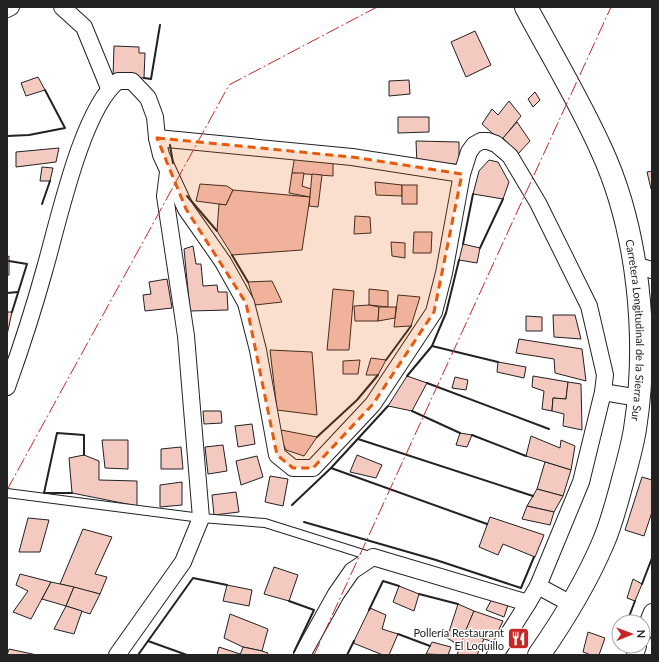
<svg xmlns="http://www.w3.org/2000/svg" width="659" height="662" font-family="Lato,sans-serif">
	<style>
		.building { fill: #f3c9c0; stroke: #222 }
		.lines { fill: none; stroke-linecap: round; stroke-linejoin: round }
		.service-casing { stroke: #222; stroke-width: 10 }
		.minor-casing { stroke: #222; stroke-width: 18 }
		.trunk-casing { stroke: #222; stroke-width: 24 }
		.service { stroke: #fff; stroke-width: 8 }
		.minor { stroke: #fff; stroke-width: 16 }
		.trunk { stroke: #fff; stroke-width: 22 }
		.wall { stroke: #222; stroke-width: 2 }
		.power { stroke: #c62828; stroke-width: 1; stroke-dasharray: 14 3 2 3; stroke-linecap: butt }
		.marked { fill: #e8590c; fill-opacity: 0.2; stroke: #e8590c; stroke-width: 3; stroke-dasharray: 8 5; stroke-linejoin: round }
		.labels { text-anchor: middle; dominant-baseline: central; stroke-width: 3; stroke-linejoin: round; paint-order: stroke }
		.street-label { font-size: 11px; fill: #222; stroke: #fff }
		.poi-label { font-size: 11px; fill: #222; stroke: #fff; text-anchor: end }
	</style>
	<rect width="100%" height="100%" fill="#fff"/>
	<g class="building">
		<polygon points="475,31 491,65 466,77 451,42"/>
		<polygon points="114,46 139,47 139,53 145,53 144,78 113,77"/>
		<polygon points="38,77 45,90 26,96 21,83"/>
		<polygon points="409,80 410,94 389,96 389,81"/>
		<polygon points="535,92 540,100 533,107 528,99"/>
		<polygon points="509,101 521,116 501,141 482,124 492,109 498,115"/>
		<polygon points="398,117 429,117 429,132 398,133"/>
		<polygon points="517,122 530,141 517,155 503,138"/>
		<polygon points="416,141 459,142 459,164 417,165"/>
		<polygon points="59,148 56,162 16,167 16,152"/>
		<polygon points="295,155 333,159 333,176 292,173"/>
		<polygon points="489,160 498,162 509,182 503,199 473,194 479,171"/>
		<polygon points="42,167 53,168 50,181 40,181"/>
		<polygon points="652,171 652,189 651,189 647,172"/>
		<polygon points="292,173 304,173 302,186 311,189 310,197 289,193"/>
		<polygon points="312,174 322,175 318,207 309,206"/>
		<polygon points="375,182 402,185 402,196 376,195"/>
		<polygon points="200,184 227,186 233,190 226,205 196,201"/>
		<rect x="402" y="185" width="15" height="19"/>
		<polygon points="233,190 310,197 302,250 232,255 217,231 219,204 226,205"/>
		<polygon points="355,216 370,217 371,233 354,234"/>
		<polygon points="414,232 432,232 431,253 413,253"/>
		<polygon points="391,242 405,243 405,258 392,256"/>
		<polygon points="463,244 480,248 477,263 459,260"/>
		<polygon points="193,246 196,264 201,264 203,286 217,285 218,292 227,292 228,310 190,311 184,249"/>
		<polygon points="9,256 9,275 7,276 7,257"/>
		<polygon points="167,279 172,308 145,311 143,295 151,294 149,282"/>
		<polygon points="272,281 282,302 255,305 248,282"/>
		<polygon points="333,289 354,291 349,350 327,350"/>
		<polygon points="369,289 388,291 388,307 369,305"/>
		<polygon points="398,295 420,297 411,326 394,327"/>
		<polygon points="369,305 379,307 378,321 355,321 354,306"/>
		<polygon points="379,307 396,307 395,318 378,321"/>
		<polygon points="7,312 12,312 7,335"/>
		<polygon points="553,315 575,315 581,339 554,337"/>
		<polygon points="526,316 542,317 542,331 526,331"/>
		<polygon points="519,339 582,349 586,381 555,373 554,359 516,353"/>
		<polygon points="270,350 312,352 317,415 277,410"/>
		<polygon points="371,358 386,360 378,375 366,375"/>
		<polygon points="360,360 358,374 343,374 343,361"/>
		<polygon points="498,362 526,367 524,378 497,372"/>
		<polygon points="407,376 427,383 412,411 388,406"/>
		<polygon points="533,376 568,382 566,399 553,398 552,411 542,409 544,391 532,387"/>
		<polygon points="455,377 468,380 466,390 452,388"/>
		<polygon points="568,382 581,384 582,430 563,426 564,414 552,411 553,398 566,399"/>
		<polygon points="203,411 221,411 222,423 204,424"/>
		<polygon points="252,424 255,444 238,447 235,426"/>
		<polygon points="276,429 317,437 304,456 286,450"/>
		<polygon points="460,433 472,435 467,447 456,445"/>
		<polygon points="531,436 560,448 561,440 575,446 571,470 526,456"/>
		<polygon points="102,440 128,440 128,469 105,468"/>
		<polygon points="223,445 227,471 208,474 205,447"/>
		<polygon points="181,447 183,469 161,469 161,449"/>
		<polygon points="84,455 99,461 99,480 137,481 137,506 72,493 69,458"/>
		<polygon points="357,455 382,465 376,478 350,472"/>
		<polygon points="257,456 263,477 241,485 236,461"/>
		<polygon points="545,462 571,470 563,496 537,489"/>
		<polygon points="270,476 288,479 283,506 265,502"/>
		<polygon points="642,477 652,480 652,512 644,536 625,530"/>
		<polygon points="182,482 182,505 160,507 160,485"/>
		<polygon points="537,489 563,496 554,512 527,506"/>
		<polygon points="236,492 239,512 214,515 212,495"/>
		<polygon points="527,506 554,512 550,525 522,519"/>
		<polygon points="490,517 544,535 535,557 503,544 498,555 479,547"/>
		<polygon points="28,518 49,520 40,552 19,552"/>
		<polygon points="83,529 112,537 95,574 107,577 100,594 60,584"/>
		<polygon points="274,567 298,575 289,601 264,594"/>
		<polygon points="20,574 51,582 31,619 13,612 28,591 16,585"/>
		<polygon points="633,579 642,584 635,601 627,598"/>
		<polygon points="51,582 74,587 66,606 42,599"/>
		<polygon points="227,585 252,590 249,606 223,601"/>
		<polygon points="399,586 419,594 414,611 393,602"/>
		<polygon points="74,587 100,594 90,614 66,606"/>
		<polygon points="492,599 508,605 504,617 486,610"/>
		<polygon points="458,604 474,611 460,646 447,638"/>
		<polygon points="66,606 82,611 74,634 54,629"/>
		<polygon points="370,608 386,615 382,629 398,634 389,655 383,655 353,643"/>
		<polygon points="474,611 503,621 493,642 465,632"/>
		<polygon points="230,614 268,629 262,651 243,647 224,638"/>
		<polygon points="465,632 484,639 477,655 457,655"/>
		<polygon points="588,632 605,638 599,655 591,655 583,652"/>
		<polygon points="432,642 451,647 448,655 426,654"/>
		<polygon points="219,647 240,654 240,655 217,655"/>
		<polygon points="243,647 262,651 268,653 267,655 240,655"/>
		<polygon points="9,649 37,655 7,655"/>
	</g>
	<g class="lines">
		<defs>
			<polyline id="service" points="7,493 201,518 265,523 373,557"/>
			<g id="minor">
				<polyline points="62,7 84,27 109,88"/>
				<polyline points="7,9 11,7"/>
				<polyline points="157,138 352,157 462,174"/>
				<polyline points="634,265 652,270"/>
				<path d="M7,387C21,348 34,308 45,268C58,223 82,109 118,81H132L148,98L155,117L157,138L161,155L186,209L223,262L246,303L258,350L277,455L293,468H313L373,404L434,312L444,273L462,174L469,152L474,145L481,141H488L496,144L510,156L538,203L589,306L605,375L603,392L639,398"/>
				<polyline points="538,586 581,482 603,392"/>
				<polyline points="643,634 652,612"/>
				<polyline points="117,655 183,562 201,518 186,336 165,196 168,172"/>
				<polyline points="302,655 336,594 352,571 373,557 528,603 538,586 573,605"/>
				<polyline points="495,655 528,603"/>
				<polyline points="635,655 638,646"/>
			</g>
			<g id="trunk">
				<path id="s1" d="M526,7C551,54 579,100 601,149C639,231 649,340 635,429C632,448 626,468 621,487C616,505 611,525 603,543C586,583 564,619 539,655"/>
			</g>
		</defs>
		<use href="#service" class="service-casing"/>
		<use href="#minor" class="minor-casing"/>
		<use href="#trunk" class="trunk-casing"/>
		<use href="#service" class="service"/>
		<use href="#minor" class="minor"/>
		<use href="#trunk" class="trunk"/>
		<g class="wall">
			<polyline points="144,78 151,79 160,25"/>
			<polyline points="7,136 29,135 65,128 45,90"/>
			<polyline points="170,145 173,163"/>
			<polyline points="187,196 217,231"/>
			<polyline points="42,204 50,181"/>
			<polyline points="463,244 473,194"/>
			<polyline points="480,248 503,199"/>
			<polyline points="232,255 248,282"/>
			<polyline points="9,261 27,264 12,312"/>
			<polyline points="7,293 18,292"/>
			<polyline points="432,346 498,362"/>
			<polyline points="386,360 411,326"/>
			<polyline points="407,376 432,346 446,313 459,260"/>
			<polyline points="427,383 549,429"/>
			<polyline points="412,411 460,433"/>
			<polyline points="472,435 526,456"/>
			<polyline points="317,437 357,400 378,375"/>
			<polyline points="358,439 533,496"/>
			<polyline points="331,468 487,524"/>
			<polyline points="72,493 44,493 57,433 84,435 84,455"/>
			<polyline points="292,505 331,468 388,406"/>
			<polyline points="304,522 436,560 521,588 534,557"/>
			<polyline points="642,584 652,558"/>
			<polyline points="419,594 458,604"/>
			<polyline points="289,601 314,610 294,652"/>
			<polyline points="369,610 383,581 399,586"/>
			<polyline points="627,622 635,601"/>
			<polyline points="398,634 430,646"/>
			<polyline points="148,641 187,655"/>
			<polyline points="138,655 193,578 227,585"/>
			<polyline points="347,655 354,641"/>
		</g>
		<g class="power">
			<polyline points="7,490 229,85 377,7"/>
			<polyline points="314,655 611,7"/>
		</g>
	</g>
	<path class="marked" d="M157,138L352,157L462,174L434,312L373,404L313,468H293L277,455L246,303L186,209Z"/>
	<defs>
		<symbol id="restaurant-square" viewBox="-11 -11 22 22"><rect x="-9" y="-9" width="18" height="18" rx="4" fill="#c62828" stroke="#fff"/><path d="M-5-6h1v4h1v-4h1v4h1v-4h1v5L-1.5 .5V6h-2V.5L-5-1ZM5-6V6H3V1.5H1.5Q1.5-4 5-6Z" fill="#fff"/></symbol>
	</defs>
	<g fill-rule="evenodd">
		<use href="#restaurant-square" x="506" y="626" width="25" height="25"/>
	</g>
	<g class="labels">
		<g class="street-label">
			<text stroke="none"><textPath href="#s1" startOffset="347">Carretera Longitudinal de la Sierra Sur</textPath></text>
		</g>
		<g class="poi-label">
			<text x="504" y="632">Pollería Restaurant<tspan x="504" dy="13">El Loquillo</tspan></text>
		</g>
	</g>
	<rect width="659" height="662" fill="none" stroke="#222222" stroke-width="16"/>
	<g transform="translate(631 634) rotate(89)"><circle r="19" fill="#ffffff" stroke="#a7a7a7"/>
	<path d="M0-3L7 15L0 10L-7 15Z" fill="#c62828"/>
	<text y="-6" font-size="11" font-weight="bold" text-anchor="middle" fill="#222222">N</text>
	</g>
</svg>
